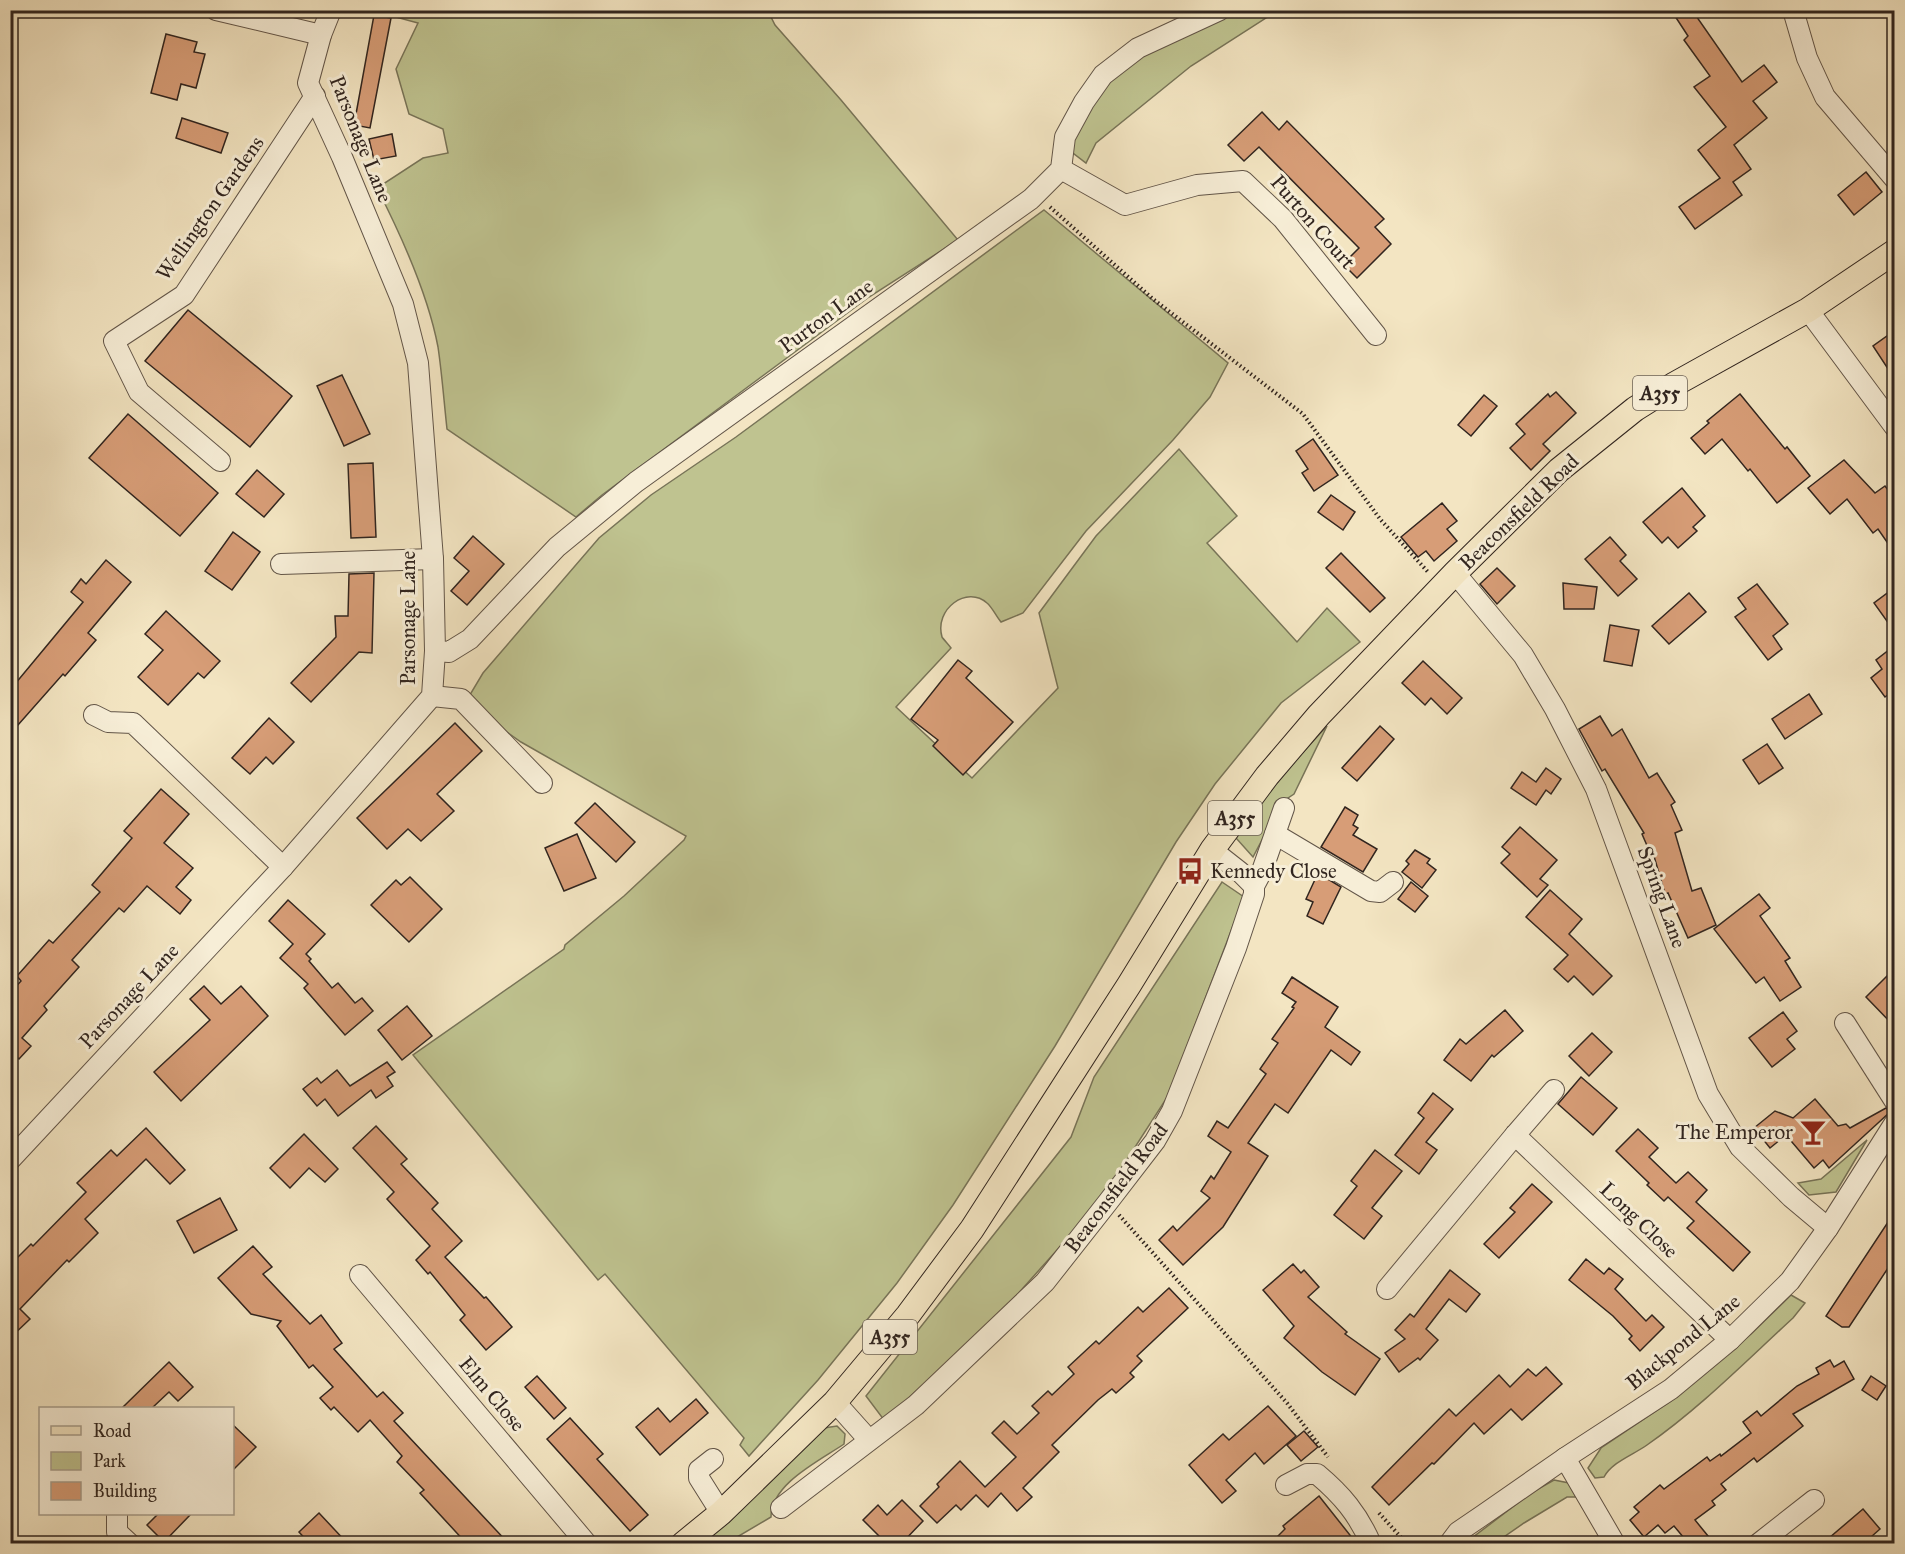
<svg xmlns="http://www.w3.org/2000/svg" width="1905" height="1554" font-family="'IM FELL Great Primer',serif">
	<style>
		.green { fill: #bfc390; stroke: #787458; stroke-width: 1.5 }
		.building { fill: #d79d77; stroke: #31251f; stroke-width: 1.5 }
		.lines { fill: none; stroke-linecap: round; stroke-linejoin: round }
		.minor-casing { stroke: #625548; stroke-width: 22 }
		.major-casing { stroke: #31251f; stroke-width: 26 }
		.path { stroke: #31251f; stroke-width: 4; stroke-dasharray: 1.5 3; stroke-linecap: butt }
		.minor { stroke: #f7eed7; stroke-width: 20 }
		.major { stroke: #f3e5c2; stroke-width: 24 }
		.labels { text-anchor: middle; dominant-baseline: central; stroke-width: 6; stroke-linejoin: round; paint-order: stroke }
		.shield { fill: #f7eed7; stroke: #6c6156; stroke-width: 1.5 }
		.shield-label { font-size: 20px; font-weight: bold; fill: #31251f }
		.street-label { font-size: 21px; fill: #31251f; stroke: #f7eed7 }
		.poi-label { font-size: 21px; fill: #31251f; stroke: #f7eed7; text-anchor: start }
	</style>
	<rect width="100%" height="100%" fill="#f3e5c2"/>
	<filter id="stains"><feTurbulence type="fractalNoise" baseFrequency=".00333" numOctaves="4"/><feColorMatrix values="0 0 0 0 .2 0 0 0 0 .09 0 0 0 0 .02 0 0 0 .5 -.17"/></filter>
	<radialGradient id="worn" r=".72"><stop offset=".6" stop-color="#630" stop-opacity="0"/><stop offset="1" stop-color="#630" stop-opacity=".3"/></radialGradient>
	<g class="green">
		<path d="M387,11H768L775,25L841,100L958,240L869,297L602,495L576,517L447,429C444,402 442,374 438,347C428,294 401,235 377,188L423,158L448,153L443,129L409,114L396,69L418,23L388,15Z"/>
		<polygon points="1239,11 1277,11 1191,66 1096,143 1086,163 1069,150 1109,76 1152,51"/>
		<path d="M1044,210L1228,363L1210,397L1173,440L1086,531L1023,613L1001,622C996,616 992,607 987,603C967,585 934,609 942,637C944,640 949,645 951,648L896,707L972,778L1058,688L1039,613L1096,536L1179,449L1237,516L1207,543L1297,642L1327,608L1360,642L1281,703L1215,784L1176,842L1055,1046L953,1205L897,1283L818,1380L749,1456L740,1445L744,1438L605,1274L598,1280L413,1055L564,949L565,945L624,896L684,840L686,836L521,742L465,703L483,673L599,538L651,495L736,437Z"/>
		<polygon points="1327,726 1294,794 1282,802 1253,857 1236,838 1269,789"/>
		<polygon points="1222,882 1244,897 1168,1096 1099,1203 990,1325 884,1420 866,1396 1071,1137 1094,1077"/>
		<polygon points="1867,1140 1836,1192 1809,1195 1798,1183 1821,1179"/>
		<path d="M1791,1295L1805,1303L1793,1318C1745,1362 1700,1408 1647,1445C1633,1455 1612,1462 1604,1477L1595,1478L1588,1468L1601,1448L1671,1401L1751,1334Z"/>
		<path d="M837,1426L845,1434L844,1444C819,1461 771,1484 771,1517L727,1543L703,1544L824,1428Z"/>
		<polygon points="1554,1480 1569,1483 1576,1497 1567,1497 1524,1523 1495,1543 1464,1544 1531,1493"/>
	</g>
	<g class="building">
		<polygon points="1671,10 1692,10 1742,82 1764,65 1777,82 1753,101 1767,118 1734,145 1751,169 1733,182 1742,195 1695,229 1679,207 1720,178 1698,150 1726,127 1694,87 1710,76 1684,40 1688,36"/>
		<polygon points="374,15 391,18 370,128 354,125"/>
		<polygon points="166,34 197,42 194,52 205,54 196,88 181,84 177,100 151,93"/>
		<polygon points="1262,112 1279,130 1287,121 1384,219 1375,227 1391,244 1357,278 1343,264 1359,248 1259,147 1244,161 1228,145"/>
		<polygon points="182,118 228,133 221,153 176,138"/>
		<polygon points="392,134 396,156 374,160 369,139"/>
		<polygon points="1866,172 1882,192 1854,215 1838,195"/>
		<polygon points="188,310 292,396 250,447 145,361"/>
		<polygon points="1894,331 1894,378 1873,346"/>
		<polygon points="342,375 370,434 344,446 317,386"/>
		<polygon points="1556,392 1576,413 1543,444 1550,451 1531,470 1510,448 1525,434 1516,424 1548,394 1550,397"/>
		<polygon points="1740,394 1785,449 1787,447 1810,476 1777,503 1750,469 1748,471 1722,439 1705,454 1691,438 1709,423 1707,421"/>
		<polygon points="1484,395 1497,406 1471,436 1458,425"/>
		<polygon points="128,414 218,493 180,536 89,458"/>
		<polygon points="1313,439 1338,475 1314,491 1302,473 1308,469 1296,451"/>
		<polygon points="1844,460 1875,493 1885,486 1894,498 1894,552 1878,529 1873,533 1847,499 1830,514 1808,488"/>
		<polygon points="373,463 376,537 351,538 348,464"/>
		<polygon points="257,470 284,494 264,517 236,494"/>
		<polygon points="1682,488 1705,516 1693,527 1697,531 1678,548 1668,537 1662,543 1643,522"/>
		<polygon points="1331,495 1355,512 1343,530 1318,512"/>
		<polygon points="1442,503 1457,521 1447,529 1457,541 1434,561 1426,551 1418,557 1401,537"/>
		<polygon points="233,532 260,552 232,590 205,571"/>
		<polygon points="473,536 504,564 467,605 451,591 469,571 454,558"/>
		<polygon points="1610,537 1626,555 1620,561 1637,579 1618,596 1585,559"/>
		<polygon points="1341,553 1385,598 1370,612 1326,568"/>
		<polygon points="106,560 131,582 88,633 96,640 65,676 63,674 10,734 10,690 83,602 71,592 81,579 86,584"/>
		<polygon points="1497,568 1515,586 1497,604 1480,584"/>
		<polygon points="374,573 372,653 359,652 311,702 291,683 336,637 335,616 348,616 349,574"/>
		<polygon points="1563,583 1597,587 1594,609 1564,609"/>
		<polygon points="1757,584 1788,624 1773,636 1782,649 1768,660 1735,617 1746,609 1738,598"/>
		<polygon points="1894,588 1894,631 1874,603"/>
		<polygon points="1689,593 1706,612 1669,644 1652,626"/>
		<polygon points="166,611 220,661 204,678 198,673 168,705 138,677 163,650 145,634"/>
		<polygon points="1610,625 1639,630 1632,666 1604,661"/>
		<polygon points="1894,646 1894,690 1885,697 1871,678 1882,669 1876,660"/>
		<polygon points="958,660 972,671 966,678 1013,722 963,775 933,746 938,740 911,719"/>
		<polygon points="1423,661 1462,698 1447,714 1431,698 1425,705 1402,683"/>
		<polygon points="1809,694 1822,714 1785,739 1772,719"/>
		<polygon points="1600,716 1612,736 1622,729 1649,778 1657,773 1675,802 1671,805 1682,830 1675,833 1692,891 1701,888 1716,925 1688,938 1668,893 1665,894 1654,856 1652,857 1642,834 1644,833 1605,769 1602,771 1579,729"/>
		<polygon points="269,718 294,742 273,764 266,757 250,774 232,758"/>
		<polygon points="455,723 482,751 437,794 454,811 421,841 408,829 387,849 357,818"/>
		<polygon points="1380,726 1394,739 1357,781 1342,768"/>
		<polygon points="1767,744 1783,768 1759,784 1743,760"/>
		<polygon points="1546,768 1561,779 1551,794 1546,790 1536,805 1511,788 1522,772 1536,782"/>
		<polygon points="161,789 189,814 164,843 193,868 176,887 191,900 180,914 147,886 124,912 119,908 72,960 79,967 44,1006 47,1010 22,1038 31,1046 19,1059 10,1051 10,993 21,981 17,976 49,940 53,943 100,892 92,885 132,838 124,831"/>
		<polygon points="595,803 635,842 616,862 575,823"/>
		<polygon points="1345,807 1358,815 1353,825 1358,828 1353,835 1377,849 1363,872 1321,847"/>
		<polygon points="1520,827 1557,860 1540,879 1548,885 1537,897 1501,863 1510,854 1502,847"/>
		<polygon points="577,834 596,878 564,891 545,848"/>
		<polygon points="1415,850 1430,859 1427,863 1436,870 1422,888 1402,872 1409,864 1406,861"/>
		<polygon points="1318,873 1341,887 1323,924 1307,916 1313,902 1306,899"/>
		<polygon points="410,877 442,909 409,942 371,905 396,880 401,885"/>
		<polygon points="1411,882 1428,896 1415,912 1398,899"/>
		<polygon points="1550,890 1582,919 1569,934 1612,976 1593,995 1574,976 1568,982 1554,969 1568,955 1526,917"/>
		<polygon points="1759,894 1770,908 1760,916 1790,958 1785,961 1801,987 1780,1001 1764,977 1756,983 1714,929"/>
		<polygon points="288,900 325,934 306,954 311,959 309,961 332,988 338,983 355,1003 362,998 373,1011 345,1035 304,988 308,984 280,958 293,944 269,921"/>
		<polygon points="1894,969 1894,1026 1866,997"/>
		<polygon points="1292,977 1338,1007 1325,1027 1360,1052 1351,1065 1331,1050 1288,1113 1275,1104 1248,1143 1268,1156 1223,1227 1183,1265 1159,1240 1173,1226 1177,1231 1210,1198 1201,1191 1211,1176 1214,1179 1231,1152 1208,1136 1217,1121 1228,1128 1266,1074 1260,1069 1278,1043 1272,1039 1294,1008 1292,1007 1296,1002 1282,993"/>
		<polygon points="204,986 221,1004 241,986 268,1016 181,1101 154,1072 210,1020 190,999"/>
		<polygon points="407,1006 432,1036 402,1060 378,1030"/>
		<polygon points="1505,1010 1523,1031 1494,1057 1492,1055 1471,1081 1444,1060 1460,1039 1466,1044"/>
		<polygon points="1783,1012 1797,1031 1787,1039 1795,1049 1772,1067 1749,1038"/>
		<polygon points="1592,1033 1612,1052 1589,1076 1569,1056"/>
		<polygon points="387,1062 395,1072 387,1077 393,1086 376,1098 371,1090 338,1116 325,1099 317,1106 303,1089 317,1078 321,1083 337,1070 350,1086"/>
		<polygon points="1581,1077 1617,1108 1593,1135 1558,1104"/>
		<polygon points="1433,1093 1453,1109 1426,1142 1437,1150 1419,1174 1395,1155 1424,1118 1418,1113"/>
		<polygon points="1815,1099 1838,1126 1846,1124 1850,1128 1886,1108 1890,1112 1829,1168 1823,1160 1814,1168 1786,1135 1770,1148 1754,1128 1775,1111 1793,1118"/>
		<polygon points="376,1126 407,1159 401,1164 438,1203 432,1209 462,1241 445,1257 484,1298 486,1297 512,1327 486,1350 460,1320 465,1315 430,1272 428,1274 416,1260 430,1246 387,1199 394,1192 353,1148"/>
		<polygon points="146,1128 185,1170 170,1184 146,1159 85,1219 98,1233 69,1262 67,1260 20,1309 30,1319 10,1338 10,1265 31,1244 33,1246 86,1192 77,1183 111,1150 117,1156"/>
		<polygon points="1638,1129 1658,1148 1649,1157 1676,1183 1688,1172 1707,1190 1696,1202 1750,1252 1733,1271 1687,1228 1694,1221 1668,1197 1664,1201 1647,1185 1649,1183 1616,1151"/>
		<polygon points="304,1134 338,1169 325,1182 309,1168 290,1188 270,1168"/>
		<polygon points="1375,1150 1402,1171 1372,1208 1382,1216 1364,1239 1334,1215 1357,1186 1351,1181"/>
		<polygon points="1532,1184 1552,1202 1499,1258 1484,1244 1515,1212 1510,1208"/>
		<polygon points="220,1198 237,1230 194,1253 177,1221"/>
		<polygon points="1894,1213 1894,1259 1849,1327 1842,1327 1826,1316"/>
		<polygon points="253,1246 272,1267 263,1274 310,1324 321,1315 342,1343 334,1349 377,1397 383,1392 403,1413 394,1421 509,1544 467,1544 420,1493 424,1490 397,1462 402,1456 370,1420 358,1432 334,1407 331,1410 320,1398 333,1387 313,1365 309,1368 277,1326 281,1321 251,1314 218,1278"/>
		<polygon points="1586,1259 1604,1274 1609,1268 1623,1279 1615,1289 1646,1321 1652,1315 1664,1327 1640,1351 1629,1339 1632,1336 1613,1316 1569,1280"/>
		<polygon points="1293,1264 1301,1273 1304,1270 1319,1287 1308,1297 1347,1332 1345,1334 1380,1359 1355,1395 1322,1372 1284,1338 1294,1326 1263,1290"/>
		<polygon points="1450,1270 1480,1294 1466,1312 1449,1299 1426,1329 1438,1340 1420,1360 1418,1358 1399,1372 1385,1353 1405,1339 1395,1330 1410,1314 1414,1317"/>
		<polygon points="1169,1288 1188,1308 1137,1356 1142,1361 1130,1373 1134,1377 1116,1393 1112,1389 1098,1400 1052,1445 1059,1452 1023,1488 1032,1497 1017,1511 1001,1493 988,1507 976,1495 961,1510 956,1505 937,1523 920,1506 939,1487 937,1484 960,1461 985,1487 1016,1457 992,1433 1004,1421 1017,1434 1039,1413 1032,1406 1048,1391 1052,1395 1074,1374 1068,1367 1096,1341 1099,1344 1138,1307 1143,1312"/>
		<polygon points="1830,1360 1834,1367 1844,1361 1854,1379 1793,1414 1803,1426 1757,1462 1754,1458 1721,1484 1726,1490 1712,1501 1715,1505 1695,1520 1708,1536 1699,1544 1689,1544 1674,1526 1665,1533 1658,1525 1644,1537 1630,1520 1639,1512 1634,1507 1660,1485 1664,1489 1707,1457 1710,1461 1720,1454 1721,1456 1751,1433 1743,1422 1757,1411 1761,1416 1797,1386 1819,1374 1816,1368"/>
		<polygon points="169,1362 193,1387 178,1401 169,1392 152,1408 122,1408"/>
		<polygon points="1546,1367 1562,1384 1522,1420 1511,1409 1484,1434 1474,1423 1434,1464 1432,1463 1389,1505 1372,1487 1449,1409 1456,1416 1499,1375 1510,1387 1528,1369 1536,1376"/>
		<polygon points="537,1376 566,1408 554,1419 525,1387"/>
		<polygon points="1871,1376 1886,1386 1877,1400 1862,1390"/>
		<polygon points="696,1399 708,1413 660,1455 636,1427 658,1408 670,1422"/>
		<polygon points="1268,1406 1296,1436 1264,1464 1255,1453 1226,1480 1236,1491 1222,1503 1189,1465 1223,1434 1229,1440"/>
		<polygon points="570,1418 603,1454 597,1459 648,1515 630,1531 547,1439"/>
		<polygon points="232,1424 256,1447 232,1471"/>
		<polygon points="1304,1431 1318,1447 1301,1461 1287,1445"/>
		<polygon points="1319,1496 1357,1544 1270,1544 1285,1529 1283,1526"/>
		<polygon points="902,1500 923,1521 901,1544 887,1544 863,1520 878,1505 887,1515"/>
		<polygon points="1863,1509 1880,1529 1863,1544 1822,1544"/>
		<polygon points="319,1513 348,1544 310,1544 299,1532"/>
		<polygon points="158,1514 191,1514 164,1542 147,1525"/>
	</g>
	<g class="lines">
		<defs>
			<g id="minor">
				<polyline points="216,10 321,35"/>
				<polyline points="1793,10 1807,58 1825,97 1894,178"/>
				<polyline points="1061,169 1125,205 1197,185 1243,181 1283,219 1376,335"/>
				<polyline points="1808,310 1894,426"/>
				<polyline points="220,461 139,392 114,341 184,295 315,96"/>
				<polyline points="281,564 433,559"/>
				<polyline points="1455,573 1523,655 1555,709 1596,789 1708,1094 1740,1147 1791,1197 1828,1228"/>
				<polyline points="435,651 449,652 470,639 557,547 636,482 1031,199 1061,169 1065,137 1084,102 1103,75 1138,48 1220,10"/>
				<polyline points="432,696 461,699 542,783"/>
				<polyline points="94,715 108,722 133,723 283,867"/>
				<polyline points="1275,834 1371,891 1380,892 1393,882"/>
				<polyline points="1254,886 1262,871 1284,808"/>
				<polyline points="1845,1023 1894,1100"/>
				<polyline points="1554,1090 1515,1135 1730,1340"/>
				<polyline points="10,1160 283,867 432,696 435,651 433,559 418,363 403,304 342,157 308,83 321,35 331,10"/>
				<polyline points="360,1275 587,1544"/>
				<polyline points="1387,1289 1515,1135"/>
				<polyline points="835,1402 869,1440"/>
				<polyline points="1565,1458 1615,1544"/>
				<polyline points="713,1459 699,1470 699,1478 721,1513"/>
				<path d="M1286,1485L1307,1474H1317C1342,1495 1358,1514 1371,1544"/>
				<polyline points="781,1508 916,1405 1045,1282 1108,1202 1155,1141 1172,1111 1236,948 1254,894 1254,886 1240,872 1212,850"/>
				<polyline points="117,1514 117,1532 130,1544"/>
				<polyline points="1449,1544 1458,1532 1483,1515 1565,1458 1671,1389 1730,1340 1790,1281 1828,1228 1894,1124"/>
				<polyline points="1758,1544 1814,1500"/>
			</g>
			<polyline id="major" points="683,1544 721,1513 835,1402 908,1315 972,1229 1129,985 1212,850 1267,776 1319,715 1455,573 1559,470 1635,409 1675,384 1808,310 1894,252"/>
		</defs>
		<use href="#minor" class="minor-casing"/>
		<use href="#major" class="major-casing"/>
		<g class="path">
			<polyline points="1050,207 1153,299 1303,414 1380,519 1428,572"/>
			<polyline points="1119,1215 1287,1403 1328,1457"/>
			<polyline points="1379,1513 1407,1544"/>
		</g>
		<use href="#minor" class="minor"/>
		<use href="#major" class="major"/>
	</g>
	<defs>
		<symbol id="bus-bare" viewBox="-9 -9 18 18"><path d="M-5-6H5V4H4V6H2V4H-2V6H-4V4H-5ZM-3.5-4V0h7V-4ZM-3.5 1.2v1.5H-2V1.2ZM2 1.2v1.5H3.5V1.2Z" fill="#8f2418" stroke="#f7eed7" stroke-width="2.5" paint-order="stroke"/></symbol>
		<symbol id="bar-bare" viewBox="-9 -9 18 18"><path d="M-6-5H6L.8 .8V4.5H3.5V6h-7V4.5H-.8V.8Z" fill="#8f2418" stroke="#f7eed7" stroke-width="2.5" paint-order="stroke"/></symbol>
	</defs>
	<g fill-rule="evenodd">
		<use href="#bus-bare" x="1171" y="852" width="38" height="38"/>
		<use href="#bar-bare" x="1794" y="1113" width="38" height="38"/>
	</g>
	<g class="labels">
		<g class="shield">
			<rect x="1633" y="376" width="54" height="34" rx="4.5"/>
			<rect x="1208" y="801" width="54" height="34" rx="4.5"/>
			<rect x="863" y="1320" width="54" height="34" rx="4.5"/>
		</g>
		<g class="shield-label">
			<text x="1660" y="393">A355</text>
			<text x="1235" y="818">A355</text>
			<text x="890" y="1337">A355</text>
		</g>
		<g class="street-label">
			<text transform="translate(361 139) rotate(68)">Parsonage Lane</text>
			<text transform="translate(210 208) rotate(-55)">Wellington Gardens</text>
			<text transform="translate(1313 222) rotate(49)">Purton Court</text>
			<text transform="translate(826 316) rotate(-36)">Purton Lane</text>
			<text transform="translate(1519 512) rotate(-44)">Beaconsfield Road</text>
			<text transform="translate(408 618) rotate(-90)">Parsonage Lane</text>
			<text transform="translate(1662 897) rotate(70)">Spring Lane</text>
			<text transform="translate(129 996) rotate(-47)">Parsonage Lane</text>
			<text transform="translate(1116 1188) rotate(-53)">Beaconsfield Road</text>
			<text transform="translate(1639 1220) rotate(44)">Long Close</text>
			<text transform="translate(1683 1342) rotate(-39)">Blackpond Lane</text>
			<text transform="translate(492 1394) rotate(50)">Elm Close</text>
		</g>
		<g class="poi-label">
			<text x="1210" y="871">Kennedy Close</text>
			<text x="1793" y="1132" text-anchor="end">The Emperor</text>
		</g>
	</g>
	<rect width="1905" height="1554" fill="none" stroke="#f3e5c2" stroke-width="36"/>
	<rect x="12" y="12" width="1881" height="1530" fill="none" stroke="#31251f" stroke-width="3"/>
	<rect x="18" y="18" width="1869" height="1518" fill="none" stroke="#31251f" stroke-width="1.5"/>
	<rect x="39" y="1407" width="195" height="108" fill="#f7eed7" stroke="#a89e8d" stroke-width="1.5"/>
	<rect x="51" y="1426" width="30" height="9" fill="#f3e5c2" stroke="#a89e8d" stroke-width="1.5"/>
	<text x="93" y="1437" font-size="18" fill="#31251f">Road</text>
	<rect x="51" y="1452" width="30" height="18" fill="#bfc390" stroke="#a89e8d" stroke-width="1.5"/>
	<text x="93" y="1467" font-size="18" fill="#31251f">Park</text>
	<rect x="51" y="1482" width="30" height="18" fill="#d79d77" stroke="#a89e8d" stroke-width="1.5"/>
	<text x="93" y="1497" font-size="18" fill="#31251f">Building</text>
	<rect width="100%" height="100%" filter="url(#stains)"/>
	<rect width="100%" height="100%" fill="url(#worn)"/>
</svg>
